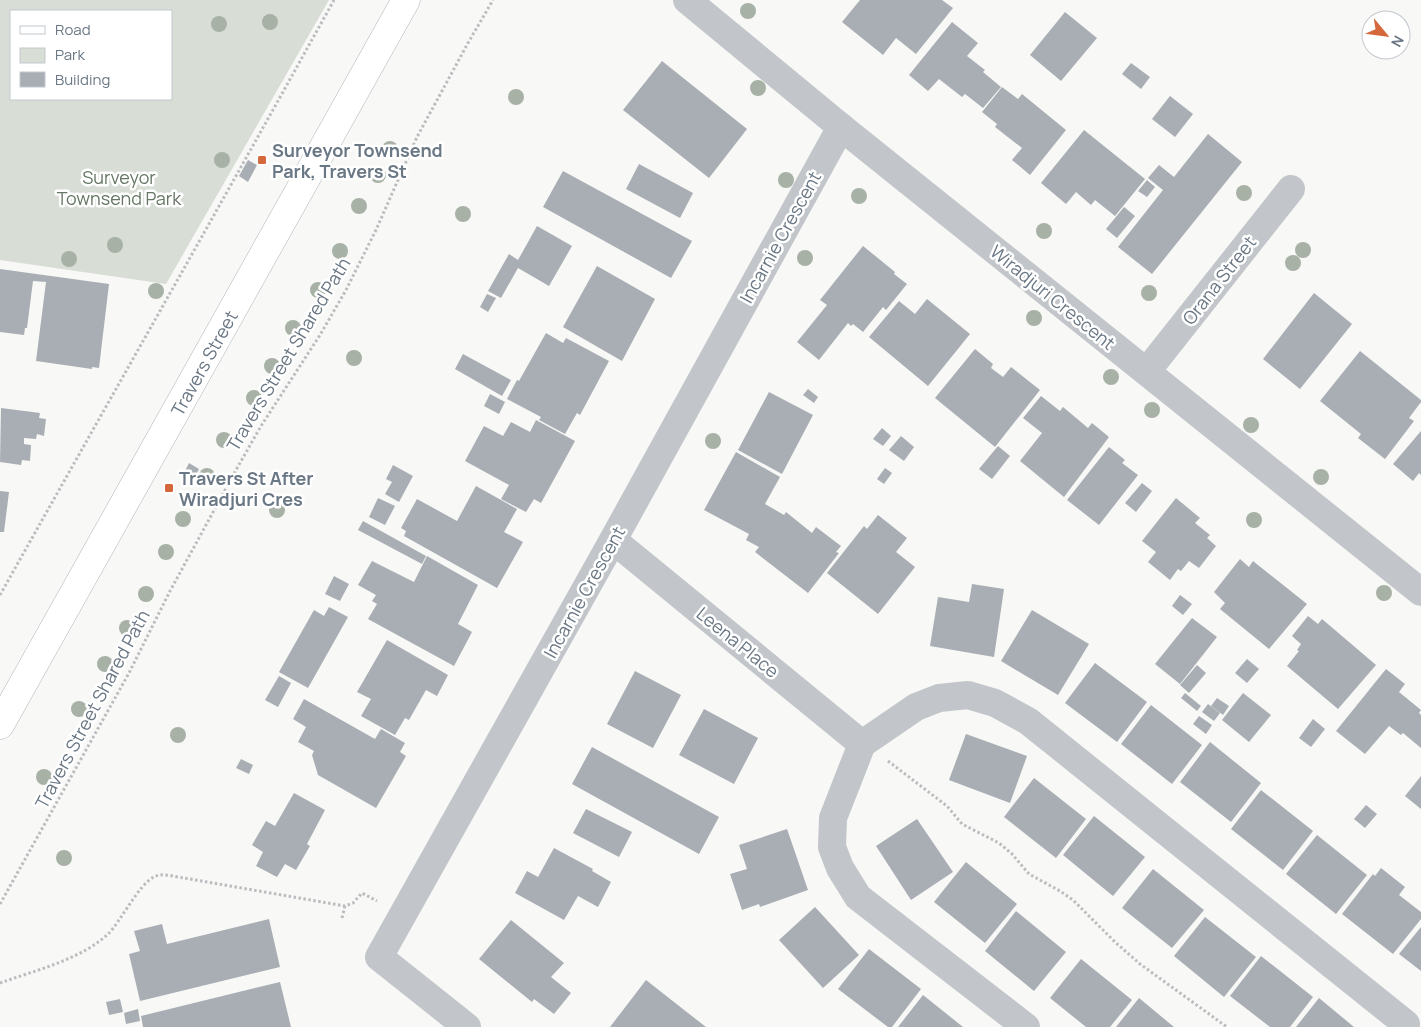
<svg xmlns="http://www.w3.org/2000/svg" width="1421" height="1027" font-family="Manrope,sans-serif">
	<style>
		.green { fill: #d8ddd6; fill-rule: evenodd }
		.building { fill: #a8aeb4 }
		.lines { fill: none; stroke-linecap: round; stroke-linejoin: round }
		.secondary-casing { stroke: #b2b7bc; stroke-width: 29 }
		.path { stroke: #babdbf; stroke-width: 3; stroke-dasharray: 2.5 2.5; stroke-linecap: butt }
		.street { stroke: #c2c5c9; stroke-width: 28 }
		.secondary { stroke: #fff; stroke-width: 28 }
		.tree { fill: #a8b1a6 }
		.poi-dot { fill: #d4673b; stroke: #fff; stroke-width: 2 }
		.labels { text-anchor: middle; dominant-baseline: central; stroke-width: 5; stroke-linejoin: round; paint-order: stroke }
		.poi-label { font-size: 18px; font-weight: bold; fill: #6a7784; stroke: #fff; text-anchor: start }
		.park-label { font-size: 18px; fill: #667765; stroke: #fff }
		.street-label { font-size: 18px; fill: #6a7784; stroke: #fff }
	</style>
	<rect width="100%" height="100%" fill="#f8f8f6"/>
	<path class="green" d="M0,0H329L166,284L0,260ZM11,11H171V99H11Z"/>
	<g class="building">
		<polygon points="860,0 942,0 953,8 916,54 896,38 883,55 842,22"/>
		<polygon points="1065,12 1097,38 1061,81 1030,55"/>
		<polygon points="952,22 978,43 967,56 985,70 983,72 1001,87 983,108 965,94 962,97 939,79 928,91 909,75"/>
		<polygon points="662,61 747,129 709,178 623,110"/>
		<polygon points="1131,63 1150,77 1141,89 1122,74"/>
		<polygon points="1002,87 1018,99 1022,94 1066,130 1030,175 1012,160 1022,148 995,127 997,124 982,112"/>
		<polygon points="1170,96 1193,114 1175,137 1152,119"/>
		<polygon points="1084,130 1145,179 1115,216 1095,200 1091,205 1076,192 1066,204 1041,183"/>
		<polygon points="1208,134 1242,162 1152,274 1118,247 1163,190 1148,178 1159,165 1174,177"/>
		<polygon points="248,160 257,165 248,182 239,176"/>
		<polygon points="639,164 693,193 680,218 626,189"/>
		<polygon points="563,171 692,241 671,278 543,207"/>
		<polygon points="1147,180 1155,187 1147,197 1138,191"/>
		<polygon points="1124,207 1135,216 1117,238 1106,229"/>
		<polygon points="537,226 572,246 549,286 518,268 501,298 488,291 509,254 518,260"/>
		<polygon points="863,246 895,272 894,274 907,284 886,310 883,307 863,332 853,324 851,326 848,323 819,360 797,342 827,305 820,300"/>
		<polygon points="597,266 655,299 622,361 563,327"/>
		<polygon points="0,269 109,284 99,368 92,367 92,369 36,361 46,282 33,281 27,328 25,328 24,335 0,332"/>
		<polygon points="1314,293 1352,324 1300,389 1263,359"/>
		<polygon points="487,294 496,298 488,312 480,307"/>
		<polygon points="927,299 970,334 928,386 869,337 899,301 915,314"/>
		<polygon points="546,333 563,343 566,338 609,361 580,415 577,413 565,434 539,420 541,417 507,399 517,380 519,381"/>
		<polygon points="975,349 993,364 991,368 1003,377 1011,367 1040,390 995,447 935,398"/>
		<polygon points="1360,351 1421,400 1421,402 1409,418 1414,421 1385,459 1358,438 1361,434 1320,401"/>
		<polygon points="463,354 511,380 502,396 455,369"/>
		<polygon points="808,389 818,397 814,403 803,395"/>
		<polygon points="769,392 813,415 782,474 738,450"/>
		<polygon points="490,394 505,402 499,414 484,406"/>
		<polygon points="1041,396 1060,411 1063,407 1088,428 1092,423 1109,437 1064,497 1020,461 1042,433 1023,418"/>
		<polygon points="1,408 40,413 39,418 46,419 44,436 37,434 36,439 24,438 24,444 31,445 30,461 22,460 21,465 0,462"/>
		<polygon points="536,420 575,441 541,503 534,499 526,512 501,499 509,485 465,461 484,426 503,436 511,422 530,432"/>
		<polygon points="882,428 891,436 883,446 873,439"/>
		<polygon points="1421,431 1421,475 1419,473 1413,481 1393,464"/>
		<polygon points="901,436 914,447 904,461 889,450"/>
		<polygon points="998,446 1010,456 992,479 979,469"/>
		<polygon points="1109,447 1125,460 1122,463 1138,475 1099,525 1067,500"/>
		<polygon points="736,452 780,477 765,504 784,515 786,512 812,533 816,527 841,546 836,552 839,553 808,593 755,552 759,547 746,540 749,534 704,510"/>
		<polygon points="189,463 199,469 191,484 181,479"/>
		<polygon points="393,465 413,476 399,502 385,494 392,482 386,479"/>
		<polygon points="885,468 892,473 884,484 877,479"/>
		<polygon points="1142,483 1152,491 1136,512 1125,503"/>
		<polygon points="476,486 517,509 504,532 523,542 497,588 404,536 406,531 401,528 417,499 457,521"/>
		<polygon points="0,491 9,492 4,532 0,532"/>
		<polygon points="378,498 395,506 385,525 369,517"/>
		<polygon points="1176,498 1200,518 1195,523 1210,535 1207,538 1216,546 1199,568 1189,561 1181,571 1178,569 1170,580 1148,562 1156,552 1142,541"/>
		<polygon points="878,515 907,538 896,552 915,567 878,614 827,573 864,526 867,529"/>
		<polygon points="363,521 426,556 422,564 358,530"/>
		<polygon points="427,556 478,585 458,624 472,632 454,666 368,619 377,604 372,601 376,595 358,585 372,561 414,582"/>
		<polygon points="1240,559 1249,567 1253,561 1307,604 1269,649 1220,609 1225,603 1214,592"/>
		<polygon points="334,576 349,584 340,601 325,594"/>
		<polygon points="972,584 1004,589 994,657 930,646 938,597 969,602"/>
		<polygon points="1180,595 1192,604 1183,615 1172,606"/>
		<polygon points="329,607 348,617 308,688 279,672 314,610 324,616"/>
		<polygon points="1032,610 1089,644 1058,695 1001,661"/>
		<polygon points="1308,616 1318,624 1322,619 1376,665 1338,709 1287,666 1299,651 1297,650 1301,644 1292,636"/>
		<polygon points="1192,618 1217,637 1180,684 1155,664"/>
		<polygon points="387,640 448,675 437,696 426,690 409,720 405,718 395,735 361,716 371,699 357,692"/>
		<polygon points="1247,659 1259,669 1247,683 1235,673"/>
		<polygon points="1095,663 1147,702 1117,742 1065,703"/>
		<polygon points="1197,665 1206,673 1189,693 1180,685"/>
		<polygon points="1386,669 1405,684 1399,692 1421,710 1419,713 1421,715 1421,748 1403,733 1401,735 1389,726 1365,754 1336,731"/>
		<polygon points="635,671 681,695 653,748 607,724"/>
		<polygon points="279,676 291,683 278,707 265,700"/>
		<polygon points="1185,693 1201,706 1197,711 1181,698"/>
		<polygon points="1243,693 1271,715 1249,742 1222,720"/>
		<polygon points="1217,698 1229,706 1223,715 1211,706"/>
		<polygon points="304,699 375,739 381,729 405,743 400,752 406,756 376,808 318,775 312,755 314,751 298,742 306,727 293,719"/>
		<polygon points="1208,704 1220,713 1214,721 1202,712"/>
		<polygon points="1151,705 1202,745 1172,784 1121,744"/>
		<polygon points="704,709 758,738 734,784 679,755"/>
		<polygon points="1199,716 1212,725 1206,734 1193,724"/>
		<polygon points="1313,719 1325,729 1311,747 1299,738"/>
		<polygon points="966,734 1027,756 1010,803 949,780"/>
		<polygon points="1210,742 1261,783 1231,822 1180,782"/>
		<polygon points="592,747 719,817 699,854 572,784"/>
		<polygon points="241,759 253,765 249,774 236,768"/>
		<polygon points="1421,776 1421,809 1405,796"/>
		<polygon points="1034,778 1086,819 1056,858 1004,817"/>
		<polygon points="1261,790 1313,831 1283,870 1231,829"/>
		<polygon points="294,793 325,810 307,844 310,846 296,870 285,864 277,877 256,866 263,852 252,845 266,821 275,826"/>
		<polygon points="1366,805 1377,814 1365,828 1354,819"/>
		<polygon points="586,809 632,832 619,857 573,833"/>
		<polygon points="1094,816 1145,857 1113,896 1063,855"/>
		<polygon points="917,819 953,872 911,900 876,846"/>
		<polygon points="787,829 808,890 760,907 759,904 742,910 730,874 747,869 739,845"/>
		<polygon points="1317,835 1367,875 1336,914 1286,874"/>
		<polygon points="554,848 593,869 592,871 611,882 598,907 578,896 564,920 515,893 527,871 538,877"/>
		<polygon points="966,862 1017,904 985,943 934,902"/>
		<polygon points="1381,868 1405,887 1399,895 1421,912 1421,919 1393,954 1342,914 1373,874 1375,876"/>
		<polygon points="1153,869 1204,910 1172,948 1122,908"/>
		<polygon points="815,907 859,955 823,988 779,940"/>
		<polygon points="1016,911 1066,952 1034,991 985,951"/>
		<polygon points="1205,917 1256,957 1224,997 1174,956"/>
		<polygon points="269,919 280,967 140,1001 129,954 140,951 134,931 162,924 167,944"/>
		<polygon points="511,920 564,963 551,977 571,993 554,1014 534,999 532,1002 479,959"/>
		<polygon points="1421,927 1421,971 1399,954"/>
		<polygon points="869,949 921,989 892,1027 888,1027 838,989"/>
		<polygon points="1261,956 1313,997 1290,1027 1270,1027 1230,996"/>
		<polygon points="1081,959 1132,1000 1110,1027 1086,1027 1050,998"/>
		<polygon points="646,980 688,1013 706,1027 610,1027"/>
		<polygon points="280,982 291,1027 143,1027 141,1016"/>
		<polygon points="923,995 963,1027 898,1027"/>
		<polygon points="1139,998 1174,1027 1116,1027"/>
		<polygon points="1319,998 1354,1027 1296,1027"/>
		<polygon points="120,999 123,1012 109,1015 106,1002"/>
		<polygon points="138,1009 140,1021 126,1024 124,1013"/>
	</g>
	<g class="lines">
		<defs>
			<polyline id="secondary" points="0,725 406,0"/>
		</defs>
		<use href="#secondary" class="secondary-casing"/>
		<g class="path">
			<path d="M0,595C111,397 224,199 334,0"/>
			<polyline points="888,761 947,806 962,824 999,843 1012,854 1029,874 1060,891 1073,900 1115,942 1140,964 1227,1027"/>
			<polyline points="0,904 129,673 170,591 236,470 261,426 320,335 346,290 376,230 417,137 468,43 493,0"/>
			<polyline points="342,918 345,906"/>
			<path d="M0,983C36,970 80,960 108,934C122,920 138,885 154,877C162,872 175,877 184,878L345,906L353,903L362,893L377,901"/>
		</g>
		<g class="street">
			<polyline points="687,0 841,127 1421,592"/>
			<polyline points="1147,371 1291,189"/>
			<polyline points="613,540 862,744"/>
			<polyline points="467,1027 379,957 613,540 841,127"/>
			<polyline points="1026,1027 858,897 840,868 832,847 833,818 862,744 916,707 939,698 968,695 995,703 1028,721 1406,1024"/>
		</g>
		<use href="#secondary" class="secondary"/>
	</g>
	<g class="tree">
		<circle cx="748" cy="11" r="8"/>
		<circle cx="270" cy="22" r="8"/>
		<circle cx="219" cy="24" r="8"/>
		<circle cx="758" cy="88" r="8"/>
		<circle cx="516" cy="97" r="8"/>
		<circle cx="390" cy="149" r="8"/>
		<circle cx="222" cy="160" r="8"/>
		<circle cx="378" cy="175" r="8"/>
		<circle cx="786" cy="180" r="8"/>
		<circle cx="1244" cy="193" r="8"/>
		<circle cx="859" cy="196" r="8"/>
		<circle cx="359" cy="206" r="8"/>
		<circle cx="463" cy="214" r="8"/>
		<circle cx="1044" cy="231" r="8"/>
		<circle cx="115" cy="245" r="8"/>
		<circle cx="1303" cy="250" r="8"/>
		<circle cx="340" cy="251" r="8"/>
		<circle cx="805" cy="258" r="8"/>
		<circle cx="69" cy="259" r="8"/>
		<circle cx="1293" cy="263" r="8"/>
		<circle cx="318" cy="290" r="8"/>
		<circle cx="156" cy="291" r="8"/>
		<circle cx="1149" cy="293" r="8"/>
		<circle cx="1034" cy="318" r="8"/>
		<circle cx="293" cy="328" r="8"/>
		<circle cx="354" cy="358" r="8"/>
		<circle cx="272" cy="366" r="8"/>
		<circle cx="1111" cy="377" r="8"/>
		<circle cx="254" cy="398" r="8"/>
		<circle cx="1152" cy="410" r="8"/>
		<circle cx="1251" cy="425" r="8"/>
		<circle cx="224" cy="440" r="8"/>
		<circle cx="713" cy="441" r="8"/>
		<circle cx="207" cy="476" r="8"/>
		<circle cx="1321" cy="477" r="8"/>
		<circle cx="277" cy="510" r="8"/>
		<circle cx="183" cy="519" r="8"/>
		<circle cx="1254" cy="520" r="8"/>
		<circle cx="166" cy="552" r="8"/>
		<circle cx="1384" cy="593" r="8"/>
		<circle cx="146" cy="594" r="8"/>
		<circle cx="127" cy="628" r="8"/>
		<circle cx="105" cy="664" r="8"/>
		<circle cx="79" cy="709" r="8"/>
		<circle cx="178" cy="735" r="8"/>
		<circle cx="44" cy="777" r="8"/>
		<circle cx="64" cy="858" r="8"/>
	</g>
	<g class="poi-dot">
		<rect x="257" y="155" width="10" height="10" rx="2.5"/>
		<rect x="164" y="483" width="10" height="10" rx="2.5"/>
	</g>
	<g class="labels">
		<g class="poi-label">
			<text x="272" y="150">Surveyor Townsend<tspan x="272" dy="21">Park, Travers St</tspan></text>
			<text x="179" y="478">Travers St After<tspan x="179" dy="21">Wiradjuri Cres</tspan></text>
		</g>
		<g class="park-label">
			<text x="119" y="177">Surveyor<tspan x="119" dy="21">Townsend Park</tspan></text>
		</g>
		<g class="street-label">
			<text transform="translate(780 237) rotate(-61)">Incarnie Crescent</text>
			<text transform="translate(1219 280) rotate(-52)">Orana Street</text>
			<text transform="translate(1053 297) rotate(39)">Wiradjuri Crescent</text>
			<text transform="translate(288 354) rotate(-59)">Travers Street Shared Path</text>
			<text transform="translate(204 363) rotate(-61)">Travers Street</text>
			<text transform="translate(584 592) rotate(-61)">Incarnie Crescent</text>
			<text transform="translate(738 642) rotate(39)">Leena Place</text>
			<text transform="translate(92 709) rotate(-62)">Travers Street Shared Path</text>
		</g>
	</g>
	<rect x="10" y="10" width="162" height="90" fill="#ffffff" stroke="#c3c9ce"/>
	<rect x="20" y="26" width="25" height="8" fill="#ffffff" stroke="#c3c9ce"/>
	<text x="55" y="35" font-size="15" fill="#6a7784">Road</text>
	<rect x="20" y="48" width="25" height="15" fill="#d8ddd6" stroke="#c3c9ce"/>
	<text x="55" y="60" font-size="15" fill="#6a7784">Park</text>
	<rect x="20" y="72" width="25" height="15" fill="#a8aeb4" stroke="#c3c9ce"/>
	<text x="55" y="85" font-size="15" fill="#6a7784">Building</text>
	<g transform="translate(1386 35) rotate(119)"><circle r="24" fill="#ffffff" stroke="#c3c9ce"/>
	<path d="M0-4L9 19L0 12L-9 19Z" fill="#d4673b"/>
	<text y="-8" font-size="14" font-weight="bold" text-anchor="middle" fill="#6a7784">N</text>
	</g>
</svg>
